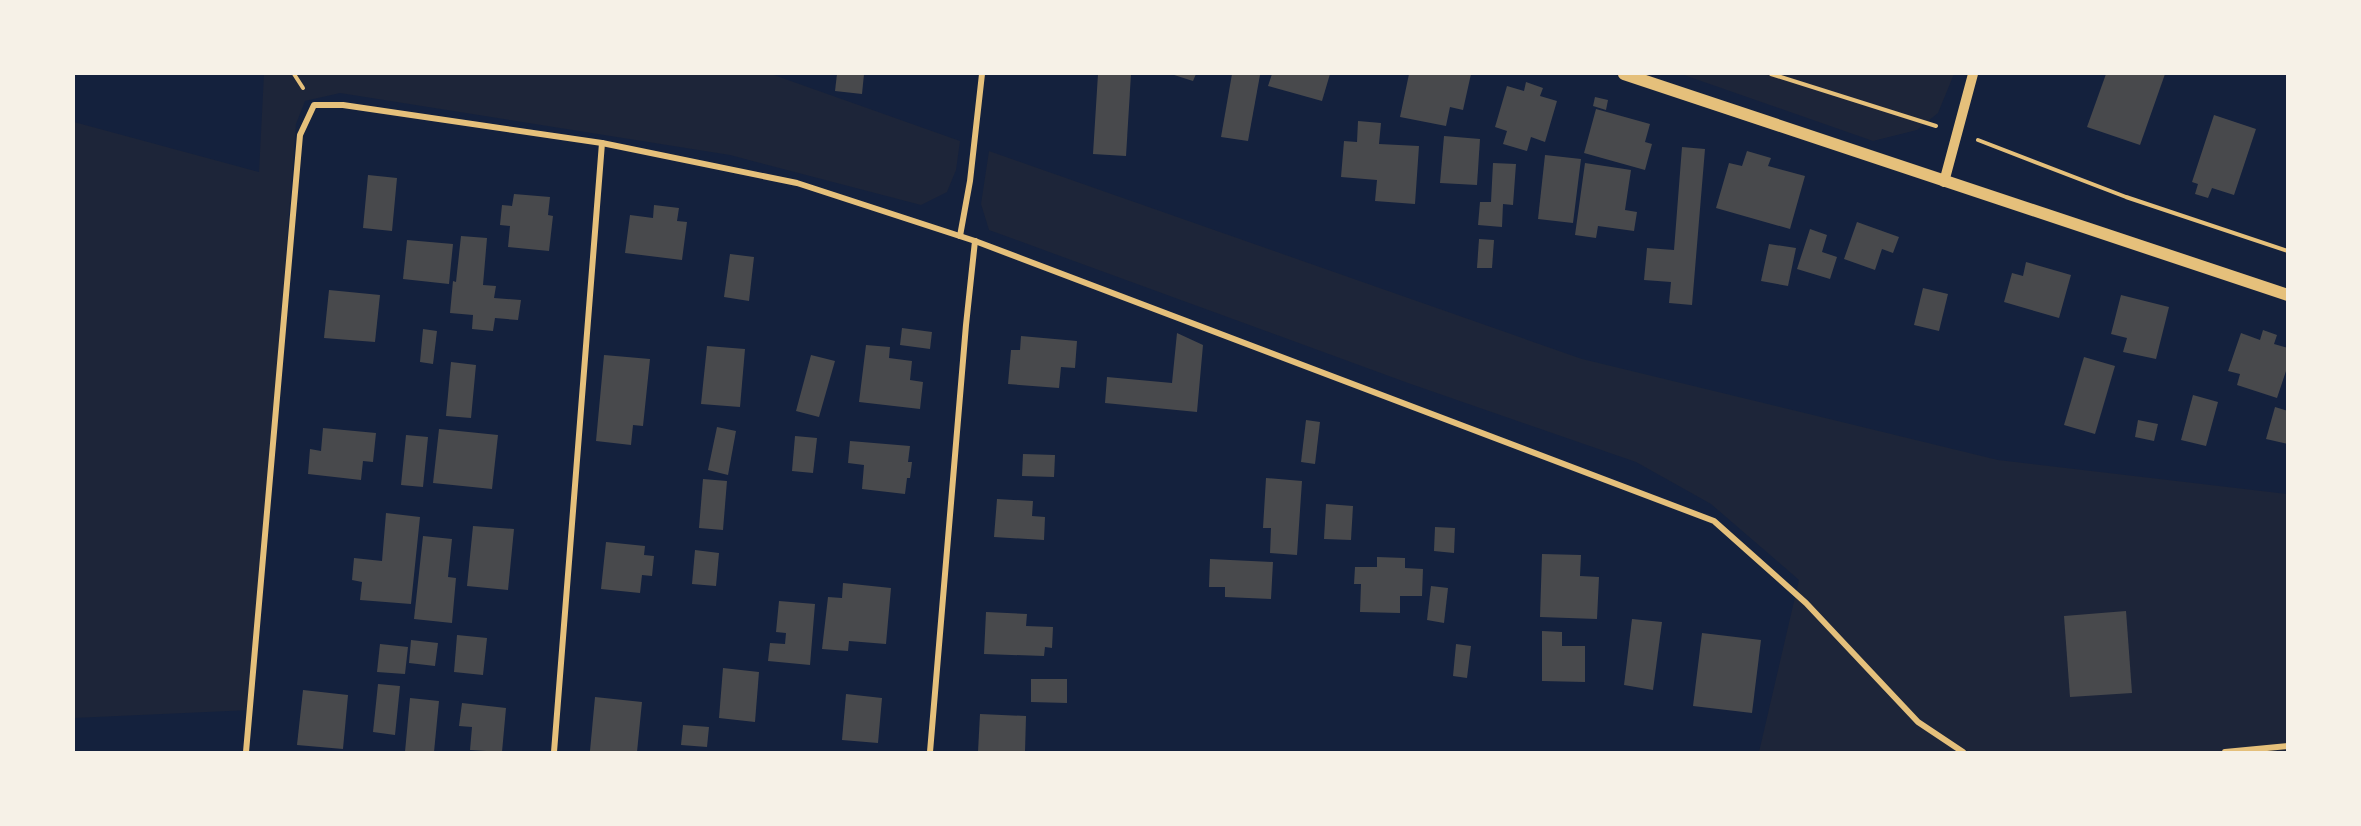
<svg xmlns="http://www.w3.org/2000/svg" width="2361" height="826" font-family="Ubuntu,sans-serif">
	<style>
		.green { fill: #1d2539 }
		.building { fill: #48494c }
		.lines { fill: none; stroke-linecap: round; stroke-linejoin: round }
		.path { stroke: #e5c07b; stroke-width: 4 }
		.minor { stroke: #e5c07b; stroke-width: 6 }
		.tertiary { stroke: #e5c07b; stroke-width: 10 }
		.secondary { stroke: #e5c07b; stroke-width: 12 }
	</style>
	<rect width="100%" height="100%" fill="#14213d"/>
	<g class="green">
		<polygon points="264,74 771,74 960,141 956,170 947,192 921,205 730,155 340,93 305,101 296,124 251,710 74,718 74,122 259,172"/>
		<polygon points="1681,74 1954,74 1938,113 1917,130 1873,141"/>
		<polygon points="989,151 1582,359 1998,460 2287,494 2287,752 1759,752 1799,580 1711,504 1636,462 1408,383 989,230 981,204"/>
	</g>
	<g class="building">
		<polygon points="837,74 864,74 862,94 835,91"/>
		<polygon points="1098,74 1131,74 1126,156 1093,154"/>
		<polygon points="1171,74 1196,74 1193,81"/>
		<polygon points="1232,74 1260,75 1248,141 1221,137"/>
		<polygon points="1272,74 1330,74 1322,101 1268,86"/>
		<polygon points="1409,74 1471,74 1463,110 1450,107 1446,126 1400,117"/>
		<polygon points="2106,74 2165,74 2140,145 2087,127"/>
		<polygon points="1526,82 1543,88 1540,96 1557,101 1545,142 1531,137 1527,151 1503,144 1507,131 1495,127 1507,86 1524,91"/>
		<polygon points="1595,97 1608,100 1606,110 1593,106"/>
		<polygon points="1596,109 1650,124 1645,142 1652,144 1645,170 1584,153"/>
		<polygon points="2214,115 2256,129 2234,195 2212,188 2208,198 2195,194 2198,184 2192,182"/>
		<polygon points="1358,121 1381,123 1379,144 1419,146 1415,204 1375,201 1377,180 1341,177 1344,141 1357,142"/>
		<polygon points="1444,136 1480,139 1477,185 1440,183"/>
		<polygon points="1682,147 1705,149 1692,305 1669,303 1671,282 1644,280 1647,248 1674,250"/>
		<polygon points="1747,151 1771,158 1768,166 1805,176 1790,229 1716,208 1729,163 1742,166"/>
		<polygon points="1545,155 1581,159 1573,223 1538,219"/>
		<polygon points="1493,163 1516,164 1513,205 1503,204 1502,227 1478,225 1480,202 1491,202"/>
		<polygon points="1585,163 1631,170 1625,210 1637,212 1634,231 1598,226 1596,238 1575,235"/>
		<polygon points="368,175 397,178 392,231 363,228"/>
		<polygon points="514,194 550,197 548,215 553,216 549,251 508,247 510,226 500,225 502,205 512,206"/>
		<polygon points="654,205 679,208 677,221 687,222 682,260 625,253 630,215 653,218"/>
		<polygon points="1857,222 1899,237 1893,253 1882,249 1875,270 1844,259"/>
		<polygon points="1810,229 1827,235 1822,252 1837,257 1830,279 1797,269"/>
		<polygon points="461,236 487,238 483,285 496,286 494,298 521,300 518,320 495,318 493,331 472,329 473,315 450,313 453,281 456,282"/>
		<polygon points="1479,239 1494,240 1492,268 1477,268"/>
		<polygon points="407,240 453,244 449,284 403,279"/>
		<polygon points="1769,244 1796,248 1788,286 1761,281"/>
		<polygon points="730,254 754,257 749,301 724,297"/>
		<polygon points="2026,262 2071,275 2059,318 2004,302 2012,273 2023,276"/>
		<polygon points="1923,288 1948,294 1939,331 1914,325"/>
		<polygon points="329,290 380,295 375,342 324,338"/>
		<polygon points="2121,295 2169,307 2156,359 2123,352 2127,338 2111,334"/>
		<polygon points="902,328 932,332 930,349 900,345"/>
		<polygon points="423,329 437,331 433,364 420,362"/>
		<polygon points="2263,330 2277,335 2274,344 2288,348 2288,365 2277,398 2237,385 2240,374 2228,371 2241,333 2260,340"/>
		<polygon points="1177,333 1203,345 1197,412 1105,403 1107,377 1172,383"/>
		<polygon points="1021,336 1077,341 1075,368 1061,367 1059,388 1008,384 1011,350 1020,350"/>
		<polygon points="866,345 890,347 889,358 912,361 910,380 923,382 920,409 859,402"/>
		<polygon points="707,346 745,349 740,407 701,404"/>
		<polygon points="604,355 650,359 643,426 633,425 631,445 596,441"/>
		<polygon points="811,355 835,361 819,417 796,411"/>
		<polygon points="2084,357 2115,366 2095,434 2064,425"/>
		<polygon points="451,362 476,365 471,418 446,416"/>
		<polygon points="2193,395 2218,402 2206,446 2181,440"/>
		<polygon points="2275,407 2288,411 2288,444 2266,439"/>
		<polygon points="1306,420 1320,422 1315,464 1301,462"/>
		<polygon points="2138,420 2158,424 2154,441 2135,437"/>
		<polygon points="717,427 736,431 728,475 708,470"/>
		<polygon points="323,428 376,433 373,462 363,461 361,480 308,474 310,449 321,451"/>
		<polygon points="439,429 498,435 492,489 433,483"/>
		<polygon points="406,435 428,437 423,487 401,485"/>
		<polygon points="795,436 817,438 813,473 792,471"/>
		<polygon points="850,441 910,446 908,462 912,462 910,478 907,478 905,494 862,489 864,465 848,463"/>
		<polygon points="1023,454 1055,455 1054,477 1022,476"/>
		<polygon points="1266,478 1302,481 1297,555 1270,553 1271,528 1263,528"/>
		<polygon points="703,479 727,481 723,530 699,528"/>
		<polygon points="997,499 1033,501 1032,516 1045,517 1044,540 994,537"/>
		<polygon points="1326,504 1353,506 1351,540 1324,539"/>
		<polygon points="386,513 420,517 411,604 360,600 362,582 352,580 354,558 382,561"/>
		<polygon points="473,526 514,529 508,590 467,586"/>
		<polygon points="1435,527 1455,528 1454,553 1434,551"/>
		<polygon points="423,536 452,539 448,577 456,578 452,623 414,619"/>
		<polygon points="606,542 645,546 644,555 654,556 652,576 642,575 640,593 601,589"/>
		<polygon points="695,550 719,553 716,586 692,584"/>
		<polygon points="1542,554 1581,555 1580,576 1599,577 1597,619 1540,617"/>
		<polygon points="1377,557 1405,558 1405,568 1423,569 1422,596 1400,596 1400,613 1360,612 1361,584 1354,584 1355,567 1377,567"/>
		<polygon points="1210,559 1273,562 1271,599 1225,597 1225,587 1209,587"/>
		<polygon points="843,583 891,588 886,644 849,641 848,651 822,649 828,597 842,598"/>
		<polygon points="1431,586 1448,588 1444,623 1427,620"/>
		<polygon points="779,601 815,604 810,665 768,661 770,643 785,644 786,633 776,632"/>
		<polygon points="2126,611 2132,693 2070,697 2064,616"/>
		<polygon points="986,612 1027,614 1026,626 1053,627 1052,648 1045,647 1044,656 984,654"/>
		<polygon points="1632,619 1662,622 1653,690 1624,685"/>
		<polygon points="1542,631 1562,632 1562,646 1585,646 1585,682 1542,681"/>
		<polygon points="1702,633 1761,640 1752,713 1693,706"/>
		<polygon points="457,635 487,638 483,675 454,672"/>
		<polygon points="411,640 438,643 435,666 409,663"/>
		<polygon points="380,644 408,647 405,674 377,672"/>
		<polygon points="1456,644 1471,646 1467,678 1453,676"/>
		<polygon points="723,668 759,672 755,722 719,718"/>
		<polygon points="1031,679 1067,679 1067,703 1031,702"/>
		<polygon points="378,684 400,686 395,735 373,732"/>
		<polygon points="303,690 348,695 343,749 297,745"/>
		<polygon points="846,694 882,698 878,743 842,740"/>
		<polygon points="595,697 642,702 637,752 590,751"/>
		<polygon points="410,698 439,701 434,752 405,752"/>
		<polygon points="462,703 506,708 502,752 470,750 472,727 459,726"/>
		<polygon points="980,714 1026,716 1025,752 978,752"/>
		<polygon points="683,725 709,727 707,747 681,745"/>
	</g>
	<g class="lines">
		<g class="path">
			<polyline points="294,74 303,88"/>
			<polyline points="1771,74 1936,126"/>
			<polyline points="1978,140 2126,197 2288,251"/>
		</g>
		<g class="minor">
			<polyline points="960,236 970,181 982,74"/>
			<polyline points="246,752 300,135 314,105 343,105 602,143 797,183 975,241 1714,521 1806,603 1918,722 1963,752"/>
			<polyline points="554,752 602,143"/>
			<polyline points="930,752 966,325 975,241"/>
			<polyline points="2225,752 2288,746"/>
		</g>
		<polyline class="tertiary" points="1944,182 1973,74"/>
		<polyline class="secondary" points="1624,74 2288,295"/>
	</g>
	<rect width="2361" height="826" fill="none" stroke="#f6f1e7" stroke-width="150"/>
</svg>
